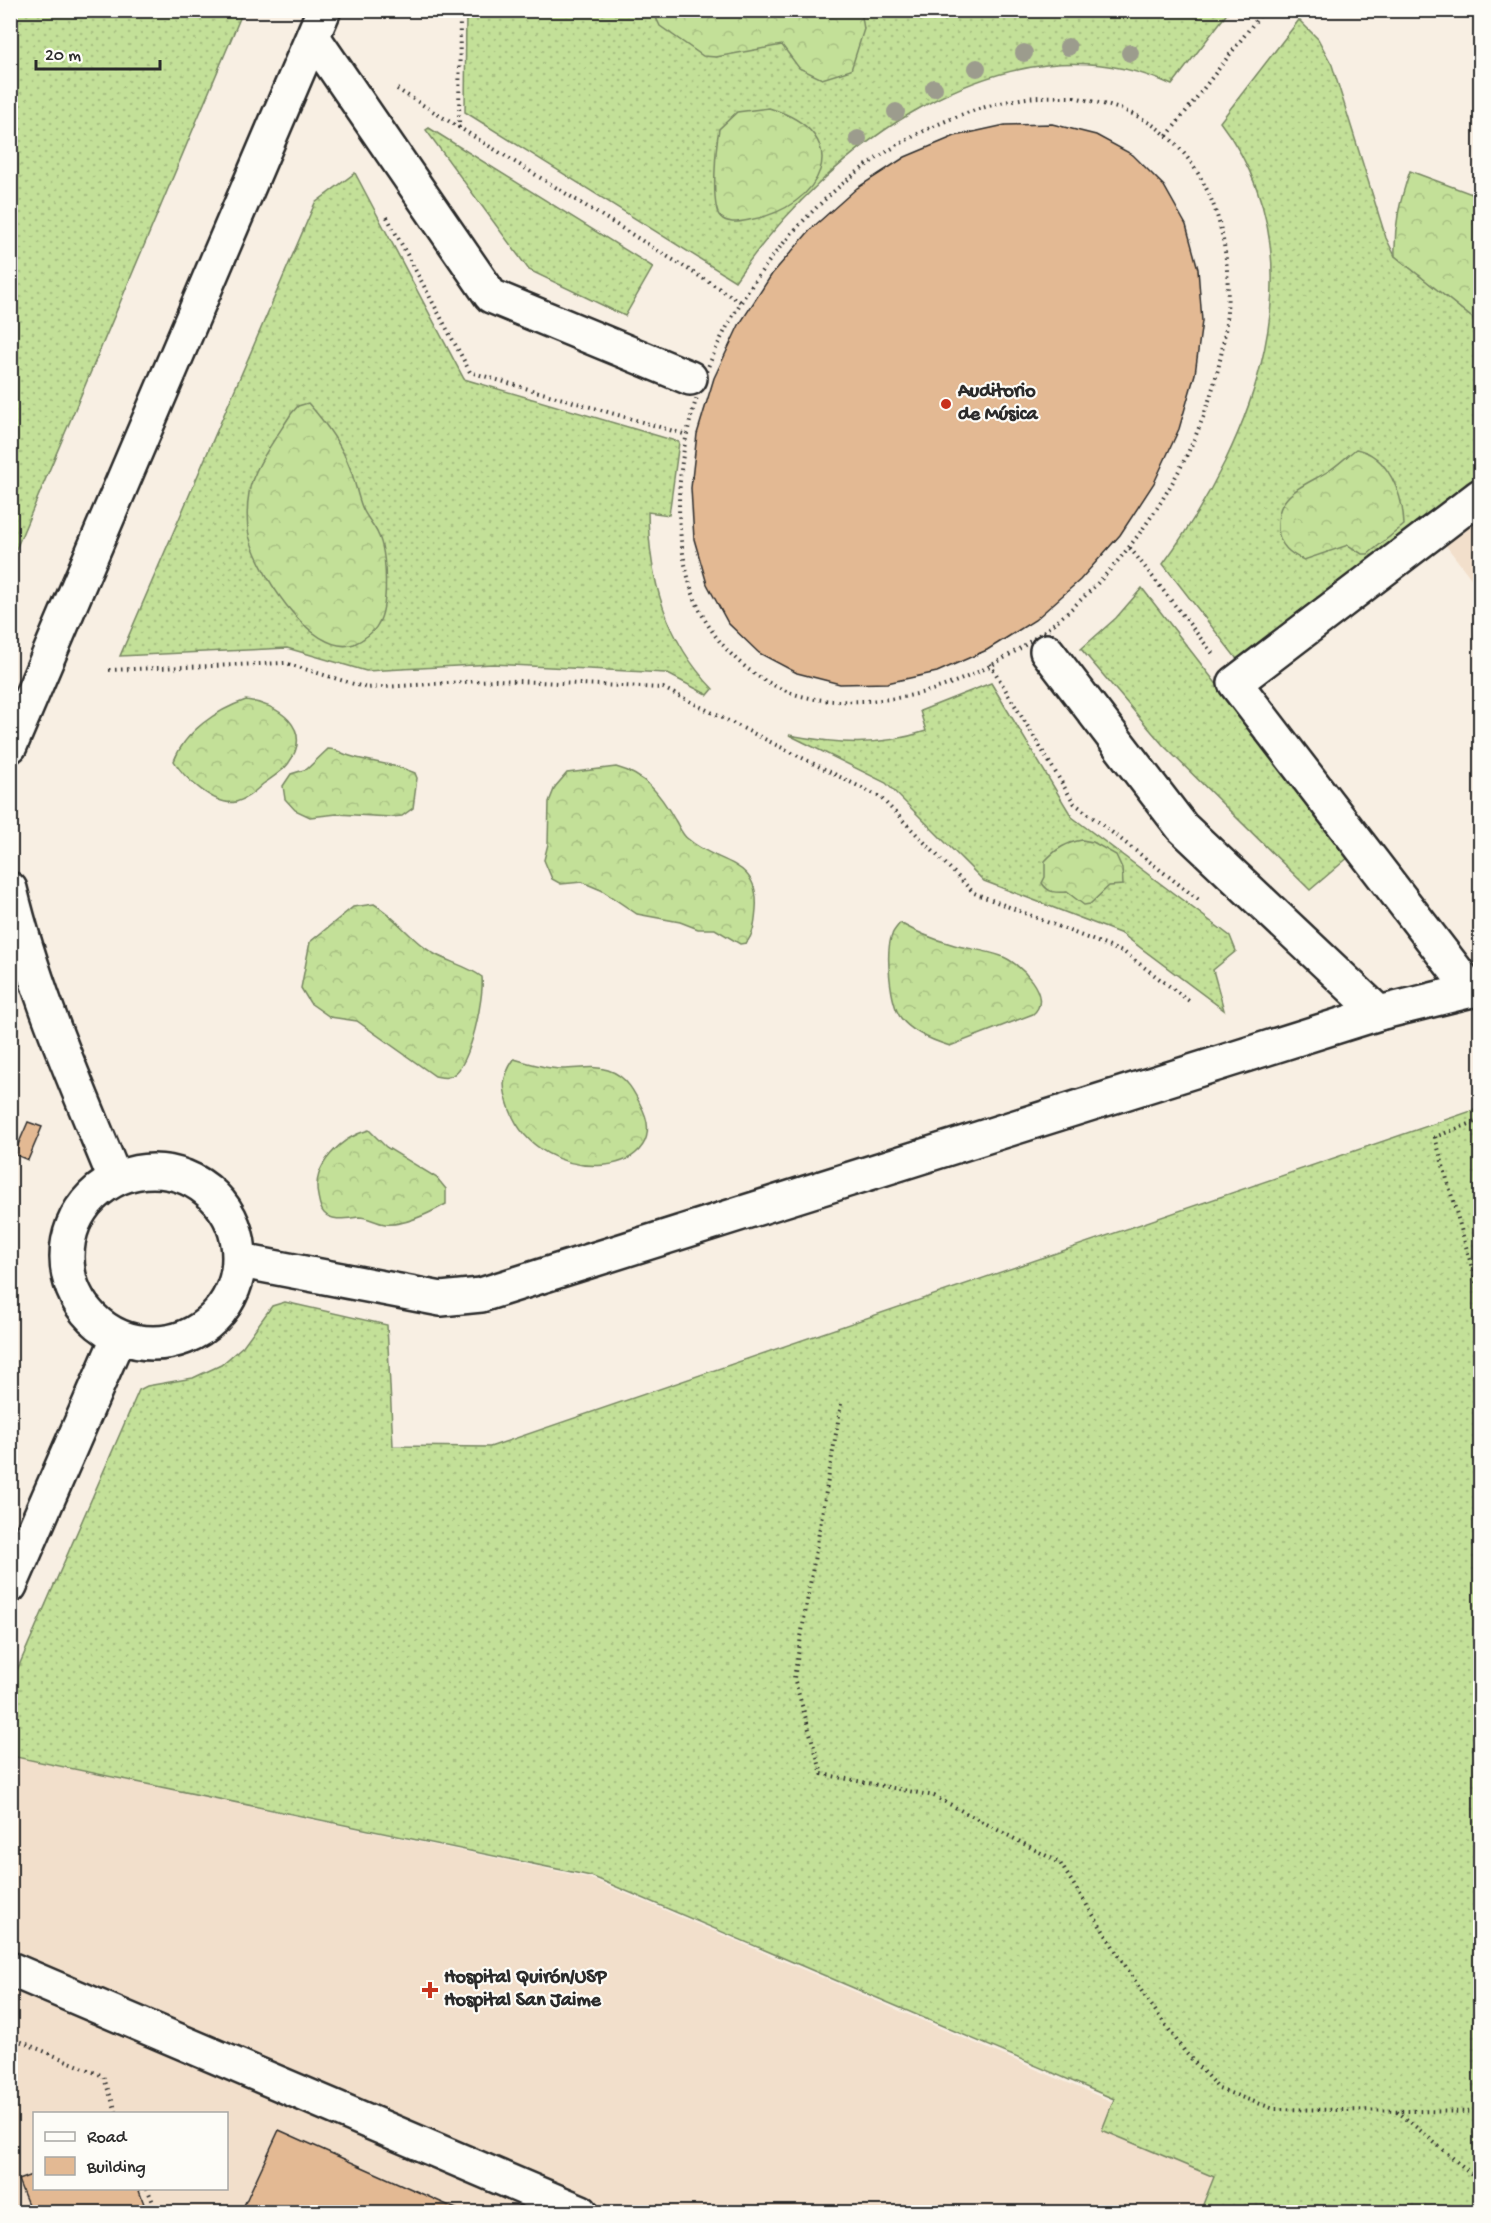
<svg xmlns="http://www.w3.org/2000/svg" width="1491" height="2223" font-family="'Gochi Hand',sans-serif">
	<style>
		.built { fill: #f2dfcb; fill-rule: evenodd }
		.grass { fill: url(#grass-dots); stroke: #778662; stroke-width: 1.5 }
		.forest { fill: url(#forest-crowns); stroke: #778662; stroke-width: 1.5 }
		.building { fill: #e3b993; stroke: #2b2b2b; stroke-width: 1.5 }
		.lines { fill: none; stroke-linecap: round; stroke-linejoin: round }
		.minor-casing { stroke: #2b2b2b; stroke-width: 38 }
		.path { stroke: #2b2b2b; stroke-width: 4; stroke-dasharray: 1.5 4.5; stroke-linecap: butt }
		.minor { stroke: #fdfcf7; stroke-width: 33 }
		.tree { fill: #9c9c8d }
		.poi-dot { fill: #c8321e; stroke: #fdfcf7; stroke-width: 2 }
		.labels { text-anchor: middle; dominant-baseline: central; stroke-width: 4.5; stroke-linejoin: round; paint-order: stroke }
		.poi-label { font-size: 20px; font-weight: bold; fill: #2b2b2b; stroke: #fdfcf7; text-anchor: start }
	</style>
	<defs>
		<pattern id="grass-dots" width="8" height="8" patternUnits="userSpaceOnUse" patternTransform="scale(1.5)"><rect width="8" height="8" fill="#c3e098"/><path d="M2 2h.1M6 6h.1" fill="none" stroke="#a8c083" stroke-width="1.8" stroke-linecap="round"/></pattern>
		<pattern id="forest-crowns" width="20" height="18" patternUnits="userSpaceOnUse" patternTransform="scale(1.5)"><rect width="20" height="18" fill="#c3e098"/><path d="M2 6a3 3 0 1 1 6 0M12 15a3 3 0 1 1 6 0" fill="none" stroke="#a8c083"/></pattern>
	</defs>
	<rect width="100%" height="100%" fill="#f8efe3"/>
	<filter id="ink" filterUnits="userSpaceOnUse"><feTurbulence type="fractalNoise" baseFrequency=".0167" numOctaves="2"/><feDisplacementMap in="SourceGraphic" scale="12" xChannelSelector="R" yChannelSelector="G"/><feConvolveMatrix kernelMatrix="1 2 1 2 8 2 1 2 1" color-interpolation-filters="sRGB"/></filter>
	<g filter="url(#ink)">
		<g class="built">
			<polygon points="1480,509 1480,590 1441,539"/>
			<path d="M11,1756L589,1878L1309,2186L1310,2212H11ZM34,2114H226V2188H34Z"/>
		</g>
		<g class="grass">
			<polygon points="11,10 243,11 11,561 10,11"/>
			<path d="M466,11H1229L1172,85C1006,9 826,149 735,281L465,112Z"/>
			<path d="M1299,20L1318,39L1332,65L1386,238L1395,256L1480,324V478L1240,663L1163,564C1253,440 1325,260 1220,122Z"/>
			<polygon points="429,128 653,267 625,316 529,270 426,130"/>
			<path d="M355,173L464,379L679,442L669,515L648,512C649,580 666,640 713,689L708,695L666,673L493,664L366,671L287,648L120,656L315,203Z"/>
			<polygon points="1142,588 1350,856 1310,890 1163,745 1081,649 1116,618"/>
			<path d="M991,683L1072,817L1230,936L1236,951L1213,970L1224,1010L1122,934L984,881L886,783L789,735C837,744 879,747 926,731L920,711Z"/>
			<polygon points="1480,1108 1480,2212 1200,2212 1214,2177 1102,2130 1114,2099 591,1876 11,1756 11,1684 139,1390 147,1386 193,1378 221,1365 243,1346 272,1306 285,1302 387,1325 393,1446 490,1447"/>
		</g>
		<g class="forest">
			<polygon points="653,11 861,11 864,29 851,70 822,79 799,68 782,45 716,57 703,56 660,26"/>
			<path d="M769,108C859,135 822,208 749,220C739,222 726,225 719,215C711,202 716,145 719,129L737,112Z"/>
			<path d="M1410,171L1480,197V324L1395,256C1394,225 1400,200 1410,171Z"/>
			<path d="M308,403C325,422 341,444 350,468C355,481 357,494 362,507C366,517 374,525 378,534C387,553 389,606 378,624C374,632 363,640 354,644C311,659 253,565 248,530C247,519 247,504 249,493C252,469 278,435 291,414L298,406Z"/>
			<path d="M1356,449C1388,455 1403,494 1404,525L1368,554H1362L1348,545L1304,560C1290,554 1280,546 1278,530C1278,521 1278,510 1284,502C1294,487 1315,480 1330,470C1339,464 1347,456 1356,449Z"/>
			<path d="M246,700C277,704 315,728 288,764C282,772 271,778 263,784C255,791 247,799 236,802C216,807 183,777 174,761C185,731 217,710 246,700Z"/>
			<path d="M328,749C338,749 341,754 350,756C372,763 393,763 415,773L417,778L413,808L402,816L391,817L337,814L310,817L295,810L285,799L283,786L291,774L307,769Z"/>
			<path d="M616,767C646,775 660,794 675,820C679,826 682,835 688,839C717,865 760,858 756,909C755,920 754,935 746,943L740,944L715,929H698L680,922L637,914L601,890L582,882L561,884L552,879L544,860L548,844L549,802L555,787L567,773Z"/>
			<path d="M1082,840L1093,842L1116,855L1122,868L1123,885L1109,886L1090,904L1084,905L1067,892C1056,893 1048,893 1042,883L1045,877V861C1057,848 1066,843 1082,840Z"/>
			<path d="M374,904C396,917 409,938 431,952C447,962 466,965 482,977C484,997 471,1064 453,1075C447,1079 441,1077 435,1076L357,1021L330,1017L310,1003L301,988L310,942L353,907Z"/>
			<path d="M900,923C916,932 933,939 951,944C967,949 985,950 1001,956C1019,962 1054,997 1033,1014L950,1046C934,1041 911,1032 901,1018C890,1004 885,952 892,935C893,931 897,927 900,923Z"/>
			<path d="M514,1059C529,1063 546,1069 563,1069C579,1069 592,1065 608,1070C627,1076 635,1093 643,1110C673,1178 540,1190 510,1110C502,1087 501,1079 514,1059Z"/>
			<path d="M369,1130L386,1147L437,1178L446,1189V1204C430,1213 405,1226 385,1224C376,1223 368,1217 359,1217C348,1218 332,1222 324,1213C320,1209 319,1201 318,1196C311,1165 342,1137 369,1130Z"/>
		</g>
		<g class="building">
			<polygon points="1052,124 1096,135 1133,155 1164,186 1186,225 1198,269 1202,321 1195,374 1179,429 1154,483 1120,535 1080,580 1035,620 987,650 937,672 887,683 840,684 797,673 759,653 728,623 707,584 694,539 691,488 697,434 714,378 739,325 772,274 812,228 857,188 905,157 955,136 1005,125"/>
			<polygon points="28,1122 42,1127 28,1160 14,1154"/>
			<polygon points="279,2130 463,2212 241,2212"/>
			<polygon points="34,2174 34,2188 138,2188 147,2212 31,2212 18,2180"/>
		</g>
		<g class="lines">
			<defs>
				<g id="minor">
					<polyline points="313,37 491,296 690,378"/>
					<polyline points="1047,651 1182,827 1379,1013"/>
					<polyline points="10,746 324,10"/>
					<path d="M10,889C34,990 76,1083 115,1179"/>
					<polyline points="1471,990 1235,683 1480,496"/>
					<circle cx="153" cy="1257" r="86"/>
					<polyline points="241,1261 441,1299 481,1295 1379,1013 1480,988"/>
					<polyline points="10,1586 118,1338"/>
					<polyline points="10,1969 581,2212"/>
				</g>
			</defs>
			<use href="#minor" class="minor-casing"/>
			<g class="path">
				<polyline points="397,89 741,302"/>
				<path d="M1074,97C1098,103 1121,107 1143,119C1183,141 1209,183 1220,226C1270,424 1069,696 864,701C837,702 809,701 784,690C736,670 700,627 688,577C649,426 743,256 864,167C910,134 963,109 1020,99C1037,96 1056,97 1074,97Z"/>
				<polyline points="459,128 460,10"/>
				<polyline points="1167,136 1264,10"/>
				<polyline points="387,217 470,372 687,435"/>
				<polyline points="1130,548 1213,654"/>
				<polyline points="990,664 1074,803 1199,900"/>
				<polyline points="109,670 285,663 367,688 496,680 663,688 880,797 974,893 1125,953 1192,1003"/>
				<polyline points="1480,1120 1435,1137 1480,1296"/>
				<polyline points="841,1404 794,1678 822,1774 934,1796 1060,1863 1144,1995 1185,2052 1219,2089 1274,2109 1480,2112"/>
				<polyline points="10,2037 103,2076 117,2114"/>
				<polyline points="1397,2111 1480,2181"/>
				<polyline points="147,2188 157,2212"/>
				<polyline points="10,2210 12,2212"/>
			</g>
			<use href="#minor" class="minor"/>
		</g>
		<g class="tree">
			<circle cx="1068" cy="47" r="9"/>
			<circle cx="1024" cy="53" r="9"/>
			<circle cx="1130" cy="53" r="9"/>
			<circle cx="977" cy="68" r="9"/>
			<circle cx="934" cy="88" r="9"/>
			<circle cx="896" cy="112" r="9"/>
			<circle cx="858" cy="139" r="9"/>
		</g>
	</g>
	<g class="poi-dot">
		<circle cx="946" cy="404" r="6"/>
		<path d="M427 1981h6v6h6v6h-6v6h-6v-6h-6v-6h6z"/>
	</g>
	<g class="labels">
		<g class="poi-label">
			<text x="958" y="392">Auditorio<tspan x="958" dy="23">de Música</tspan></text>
			<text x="444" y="1978">Hospital Quirón/USP<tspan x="444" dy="23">Hospital San Jaime</tspan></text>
		</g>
	</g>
	<rect width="1491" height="2223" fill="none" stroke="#fdfcf7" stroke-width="36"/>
	<rect x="18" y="18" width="1455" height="2187" fill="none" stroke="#2b2b2b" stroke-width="2" filter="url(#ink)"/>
	<rect x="33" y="2112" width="195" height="78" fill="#fdfcf7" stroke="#a9a8a5" stroke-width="1.5"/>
	<rect x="45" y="2132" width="30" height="9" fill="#fdfcf7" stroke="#a9a8a5" stroke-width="1.5"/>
	<text x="87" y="2142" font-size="18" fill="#2b2b2b">Road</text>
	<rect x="45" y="2157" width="30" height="18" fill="#e3b993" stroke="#a9a8a5" stroke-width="1.5"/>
	<text x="87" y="2172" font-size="18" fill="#2b2b2b">Building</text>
	<path d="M36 60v9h124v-9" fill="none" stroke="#2b2b2b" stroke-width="3"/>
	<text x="45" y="60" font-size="18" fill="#2b2b2b" stroke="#fdfcf7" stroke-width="4.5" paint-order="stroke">20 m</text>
</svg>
